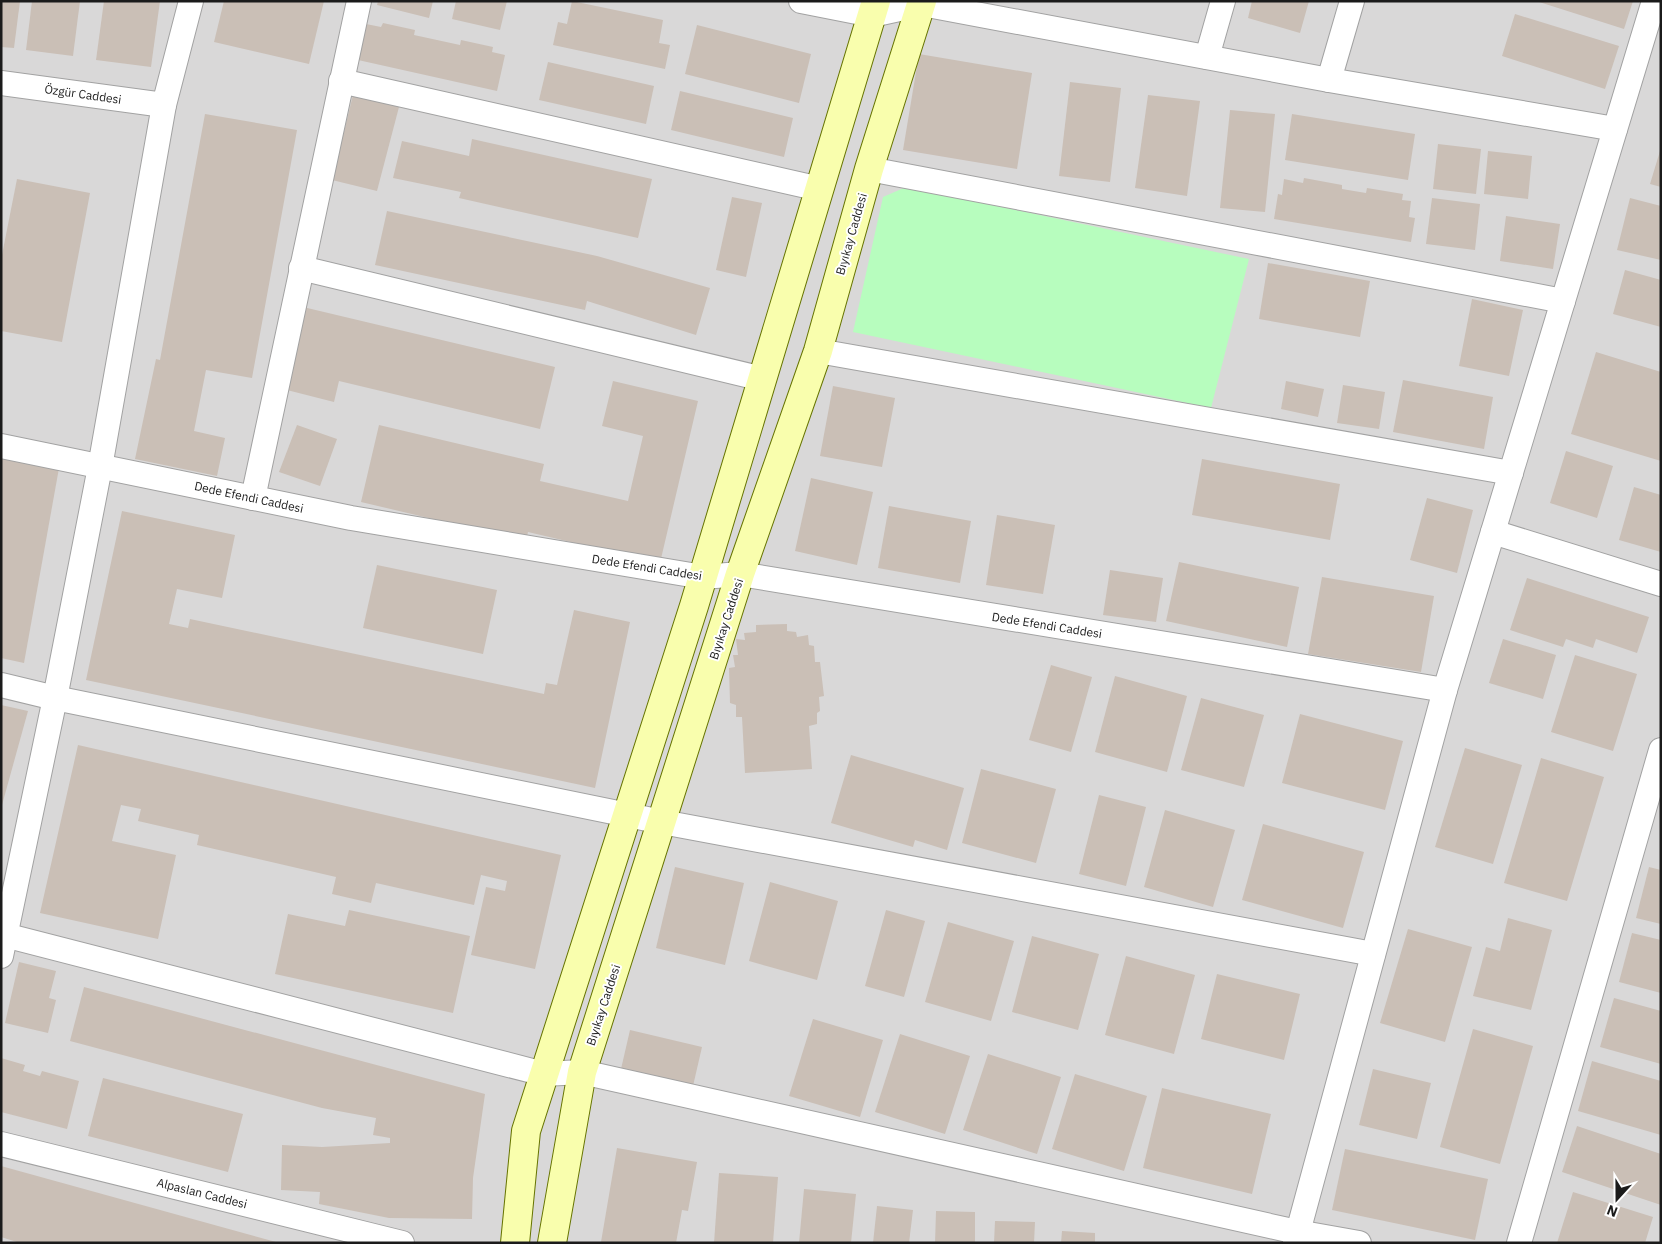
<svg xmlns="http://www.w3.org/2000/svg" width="1662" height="1244" viewBox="0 0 1662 1244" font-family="'IBM Plex Sans',sans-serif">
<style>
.residential{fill:#d9d8d8}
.park{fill:#b7fdbe}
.building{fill:#cabfb6}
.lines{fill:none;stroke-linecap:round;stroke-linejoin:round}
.street-casing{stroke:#a2a2a2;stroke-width:26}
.secondary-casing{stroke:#667400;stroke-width:30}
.street{stroke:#fff;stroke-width:24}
.secondary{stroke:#f9fead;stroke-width:28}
.labels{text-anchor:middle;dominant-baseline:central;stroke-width:4;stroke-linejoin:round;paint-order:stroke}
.street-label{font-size:12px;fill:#1b1b1b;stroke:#fff}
</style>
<rect width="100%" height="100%" fill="#eee9e0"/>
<rect class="residential" x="1" y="1" width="1660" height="1242"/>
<polygon class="park" points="906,187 1249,259 1211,408 853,332 883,197"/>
<g class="building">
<polygon points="1,1 20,1 14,48 1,47"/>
<polygon points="32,1 80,1 73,56 26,50"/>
<polygon points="104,1 160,1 151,67 96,60"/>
<polygon points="224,1 324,1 309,64 214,42"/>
<polygon points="378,1 433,1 429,18 377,5"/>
<polygon points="456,1 507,1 500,30 452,19"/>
<polygon points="572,1 663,20 659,43 670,45 665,69 553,45 558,22 567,24"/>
<polygon points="1252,1 1309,1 1300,33 1248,18"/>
<polygon points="1536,1 1633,1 1624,29"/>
<polygon points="1515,14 1619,46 1605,89 1502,56"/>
<polygon points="383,23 415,30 414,35 460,45 461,40 493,47 492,52 505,55 497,91 358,60 366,24 381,27"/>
<polygon points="697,25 811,54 799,103 685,74"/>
<polygon points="919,54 1032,73 1017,169 903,150"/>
<polygon points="548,62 654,86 646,124 539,100"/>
<polygon points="1070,82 1121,88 1110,182 1059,176"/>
<polygon points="680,91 793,118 784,157 671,130"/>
<polygon points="353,95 399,107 377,191 332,180"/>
<polygon points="1148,95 1200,101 1187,196 1135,188"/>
<polygon points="1230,110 1275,114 1265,212 1220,208"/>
<polygon points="205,114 297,130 252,378 206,370 194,431 225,438 217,476 135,459 156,359 160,360"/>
<polygon points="1292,114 1415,134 1408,180 1285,160"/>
<polygon points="472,139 652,179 638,238 459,198 461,192 393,178 402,141 469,156"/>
<polygon points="1438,144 1481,149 1476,194 1433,189"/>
<polygon points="1488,151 1532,156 1528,199 1484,194"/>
<polygon points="1660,151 1661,151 1661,187 1650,184"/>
<polygon points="1304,178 1342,185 1342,189 1366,193 1367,188 1403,194 1402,200 1411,201 1409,217 1415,218 1411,242 1274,219 1278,194 1282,195 1284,179 1303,183"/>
<polygon points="17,179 90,193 62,342 1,331 1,260"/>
<polygon points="732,197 762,203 746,277 716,270"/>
<polygon points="1432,198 1480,204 1475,250 1426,244"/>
<polygon points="1630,198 1661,206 1661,260 1617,250"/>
<polygon points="387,211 597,256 710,288 696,335 587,301 585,310 375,265"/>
<polygon points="1506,216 1560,224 1553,269 1500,261"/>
<polygon points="1268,263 1370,281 1360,337 1259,319"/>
<polygon points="1625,270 1661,280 1661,327 1613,314"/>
<polygon points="1472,299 1523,310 1509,376 1459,366"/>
<polygon points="303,307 555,367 540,429 339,381 334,402 283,389"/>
<polygon points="1596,352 1661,372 1661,461 1571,434"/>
<polygon points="1403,380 1493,397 1484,449 1393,432"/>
<polygon points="613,381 698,401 660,563 528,532 526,541 361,502 379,425 544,464 540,481 628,501 643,436 602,426"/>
<polygon points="1286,381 1324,389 1318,417 1281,409"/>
<polygon points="1343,385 1385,392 1379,429 1337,423"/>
<polygon points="833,386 895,398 882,467 820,456"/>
<polygon points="297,425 337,439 320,486 279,472"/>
<polygon points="1566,451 1613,466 1597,518 1550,503"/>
<polygon points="1,457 59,468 24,663 1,658"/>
<polygon points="1202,459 1340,484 1330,540 1192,515"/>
<polygon points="811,478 873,492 857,565 795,551"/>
<polygon points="1634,487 1661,495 1661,552 1619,540"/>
<polygon points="1427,498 1473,510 1457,573 1410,560"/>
<polygon points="889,506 971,521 960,583 878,568"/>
<polygon points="122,511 235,535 222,598 177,589 169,624 188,628 190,619 544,694 546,683 557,685 574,610 630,622 595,788 86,680"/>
<polygon points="997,515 1055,525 1043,594 986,585"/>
<polygon points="1179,562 1299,587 1287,647 1166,621"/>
<polygon points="377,565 497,590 483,654 363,628"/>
<polygon points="1110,570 1163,578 1156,622 1103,615"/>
<polygon points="1322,577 1434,596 1421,672 1308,654"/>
<polygon points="1527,578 1649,617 1637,653 1596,639 1593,648 1566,639 1563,647 1510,630"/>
<polygon points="787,624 787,631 796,632 797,637 808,635 809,645 814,646 815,662 820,662 824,696 819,697 820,711 817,713 817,724 809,726 812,769 745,773 742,717 736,717 736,705 730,703 729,668 735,667 733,655 738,655 736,639 745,640 744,633 756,632 756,625"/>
<polygon points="1503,639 1556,655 1543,699 1489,683"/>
<polygon points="1575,655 1637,674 1613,751 1551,732"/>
<polygon points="1051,665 1092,677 1071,752 1029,740"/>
<polygon points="1115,676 1187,696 1167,772 1095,752"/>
<polygon points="1201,698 1264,715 1244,787 1181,770"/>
<polygon points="1,705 28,711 2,805 1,805"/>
<polygon points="1300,714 1403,741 1385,810 1282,783"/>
<polygon points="78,745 561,855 535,969 471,955 486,887 505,891 507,881 481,875 474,905 376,883 371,903 332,894 336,877 197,845 199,835 138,821 141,809 121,805 112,841 176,855 158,939 40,913"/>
<polygon points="1465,748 1522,765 1493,864 1435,847"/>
<polygon points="851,755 964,788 947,850 915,840 913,847 831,823"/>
<polygon points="1541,758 1604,777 1567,901 1504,883"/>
<polygon points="981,769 1056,789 1036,863 962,843"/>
<polygon points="1099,795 1146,807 1126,886 1079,874"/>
<polygon points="1165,810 1235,830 1213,907 1144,887"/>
<polygon points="1263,824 1364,852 1343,928 1242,900"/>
<polygon points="675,867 744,883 725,965 656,948"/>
<polygon points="1649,867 1661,870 1661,924 1636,918"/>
<polygon points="770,882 838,901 817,980 749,961"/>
<polygon points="349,910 470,936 453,1013 275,974 288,914 345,926"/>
<polygon points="886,910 925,921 904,997 865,986"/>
<polygon points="1508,918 1552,930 1531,1010 1473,996 1486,947 1500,951"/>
<polygon points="948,922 1014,941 991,1021 925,1002"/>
<polygon points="1408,929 1472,947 1445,1042 1380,1023"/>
<polygon points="1632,933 1661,940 1661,993 1619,982"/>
<polygon points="1032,936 1099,954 1078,1030 1012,1012"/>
<polygon points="1126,956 1195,975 1174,1054 1105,1035"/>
<polygon points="19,962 56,971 49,998 56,1000 48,1033 5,1023"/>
<polygon points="1217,974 1300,994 1284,1060 1201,1039"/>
<polygon points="84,987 485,1094 473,1178 472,1219 389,1218 319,1204 320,1192 281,1190 282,1145 322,1147 390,1143 390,1138 373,1135 376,1118 322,1108 70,1041"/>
<polygon points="1614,998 1661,1011 1661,1064 1600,1047"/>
<polygon points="813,1019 883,1040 860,1117 789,1096"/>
<polygon points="1473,1029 1533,1046 1500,1164 1440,1147"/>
<polygon points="630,1030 702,1047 693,1086 621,1069"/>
<polygon points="900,1034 970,1056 945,1134 875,1112"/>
<polygon points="988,1054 1061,1077 1037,1154 963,1130"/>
<polygon points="1,1058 25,1065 23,1071 40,1076 42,1071 79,1081 67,1129 1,1112"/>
<polygon points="1592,1061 1661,1081 1661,1135 1578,1111"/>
<polygon points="1373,1069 1431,1083 1417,1139 1359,1125"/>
<polygon points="1075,1074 1147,1096 1124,1171 1052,1149"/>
<polygon points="103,1078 243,1114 228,1172 88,1136"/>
<polygon points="1162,1088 1271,1114 1252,1194 1143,1168"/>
<polygon points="1577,1126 1661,1154 1661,1205 1562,1172"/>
<polygon points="617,1148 697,1162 688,1211 682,1210 676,1243 601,1242"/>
<polygon points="1345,1149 1488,1179 1475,1240 1332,1210"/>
<polygon points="1,1166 276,1242 275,1243 20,1243 1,1237"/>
<polygon points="719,1173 778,1177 773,1243 714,1243"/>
<polygon points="804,1189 856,1194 851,1243 799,1243"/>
<polygon points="1573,1192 1653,1217 1645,1243 1557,1243"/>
<polygon points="877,1206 913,1210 909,1243 873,1243"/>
<polygon points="936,1211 975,1212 975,1243 935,1243"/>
<polygon points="995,1221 1035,1222 1034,1243 994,1243"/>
<polygon points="1062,1231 1095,1233 1095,1243 1061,1243"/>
</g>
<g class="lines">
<g class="street-casing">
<g id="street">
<polyline points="801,1 872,15 922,4 1329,80 1615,129"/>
<polyline points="1207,57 1223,1"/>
<polyline points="1329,80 1352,1"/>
<polyline points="341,81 820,189"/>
<polyline points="1,83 164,105"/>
<polyline points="869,169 1563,301"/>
<polyline points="301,268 763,379"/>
<polyline points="818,351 1511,473"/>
<polyline points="1,446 351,518 703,577 740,574 1445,690"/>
<polyline points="253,498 359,1"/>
<polyline points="1493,532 1661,584"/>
<polyline points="1,685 55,698 662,822 1373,954"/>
<polyline points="1,934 544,1074 582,1072 1297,1232 1359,1243"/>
<polyline points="1,956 55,698 100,467 164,105 191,1"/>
<polyline points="1,1144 402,1243"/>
<polyline points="1295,1243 1445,690 1654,1"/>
<polyline points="1519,1243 1661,750"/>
</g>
</g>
<g class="secondary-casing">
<g id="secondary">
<polyline points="515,1243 526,1131 694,606 876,1"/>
<polyline points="552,1243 582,1072 740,574 818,351 869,169 922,1"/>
</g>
</g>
<use href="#street" class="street"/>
<use href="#secondary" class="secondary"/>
</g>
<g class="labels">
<g class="street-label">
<text transform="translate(83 94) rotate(8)">Özgür Caddesi</text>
<text transform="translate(851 234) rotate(-74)">Bıyıkay Caddesi</text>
<text transform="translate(249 497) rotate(12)">Dede Efendi Caddesi</text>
<text transform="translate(647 567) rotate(9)">Dede Efendi Caddesi</text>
<text transform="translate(726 619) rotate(-72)">Bıyıkay Caddesi</text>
<text transform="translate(1047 625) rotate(9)">Dede Efendi Caddesi</text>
<text transform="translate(603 1005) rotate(-72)">Bıyıkay Caddesi</text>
<text transform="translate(202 1193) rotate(14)">Alpaslan Caddesi</text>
</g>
</g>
<rect width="1662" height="1244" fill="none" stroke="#1b1b1b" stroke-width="5"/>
<g transform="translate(1617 1199) rotate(201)" stroke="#ffffff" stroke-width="4" paint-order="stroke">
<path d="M0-4L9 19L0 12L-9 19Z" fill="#1b1b1b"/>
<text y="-8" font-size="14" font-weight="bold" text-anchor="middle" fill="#1b1b1b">N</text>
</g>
</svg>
